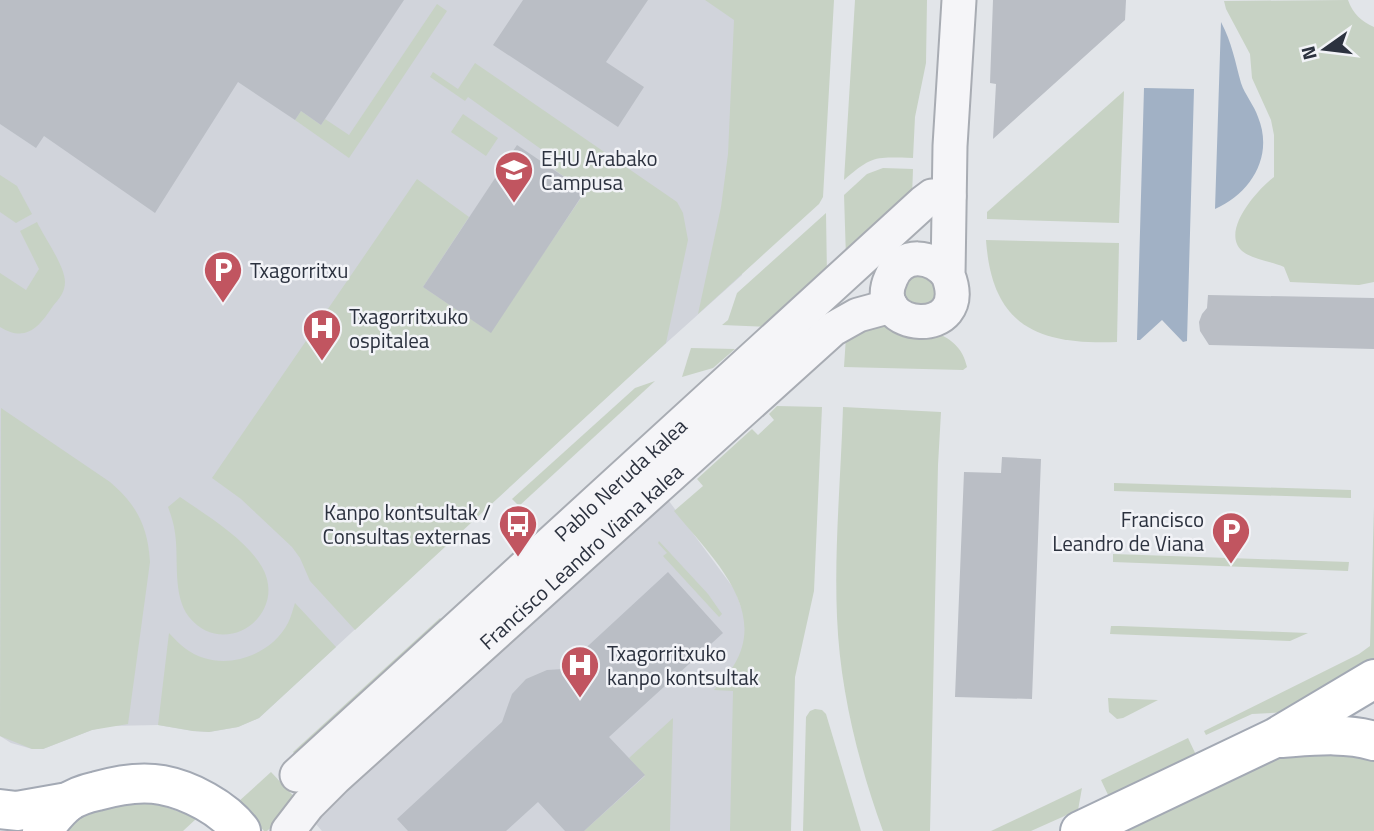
<svg xmlns="http://www.w3.org/2000/svg" width="1374" height="831" viewBox="0 0 1374 831" font-family="'Titillium Web',sans-serif">
<style>
.built{fill:#d1d4db}
.green{fill:#c7d2c4}
.water{fill:#a1b1c5}
.building{fill:#babec5}
.lines{fill:none;stroke-linecap:round;stroke-linejoin:round}
.minor-casing{stroke:#a8acb3;stroke-width:37}
.major-casing{stroke:#a3a9b4;stroke-width:42}
.minor{stroke:#f5f5f8;stroke-width:33}
.major{stroke:#fff;stroke-width:38}
.labels{text-anchor:middle;dominant-baseline:central;stroke-width:5;stroke-linejoin:round;paint-order:stroke}
.poi-label{font-size:21px;fill:#2c323f;stroke:#f2f3f7;text-anchor:start}
.street-label{font-size:21px;fill:#2c323f;stroke:#f2f3f7}
</style>
<rect width="100%" height="100%" fill="#e2e5e9"/>
<g class="built">
<polygon points="0,0 748,0 742,275 624,381 259,718 238,727 209,732 193,731 158,725 109,726 92,730 43,749 32,749 11,743 0,736"/>
<polygon points="663,493 735,590 753,641 741,831 322,831 309,816 352,775 366,774 473,677 474,665 497,645 508,645 538,618 539,606"/>
</g>
<g class="green">
<polygon points="705,0 834,0 823,197 819,204 698,314 721,207 728,154 734,20"/>
<path d="M855 0H927L926 63 915 117 913 158C875 157 873 155 844 180Z"/>
<path d="M1348 0C1353 14 1361 21 1374 27V282L1359 285 1290 282 1284 267C1271 261 1253 260 1242 251 1220 231 1258 189 1274 177V135L1271 120 1252 78 1250 54 1226 9 1224 1Z"/>
<polygon points="437,4 447,11 349,158 295,120 301,111 321,125 325,119 349,135"/>
<polygon points="475,63 677,202 683,213 688,240 666,343 355,630 310,581 300,558 292,547 241,499 212,478 417,179 469,217 423,287 490,332 585,192 555,170 559,162 468,97 465,101 430,77 433,72 458,89"/>
<polygon points="1124,91 1119,223 987,219 987,212"/>
<polygon points="463,114 498,138 486,156 451,132"/>
<polygon points="883,168 913,169 912,197 846,259 844,195 867,174"/>
<polygon points="0,175 17,186 32,214 16,223 0,212"/>
<polygon points="826,213 827,276 770,327 722,325 728,320 737,293"/>
<path d="M37 222C44 237 65 266 65 282 65 292 59 299 53 306 39 327 26 343 0 327V273L26 290 39 269 20 231Z"/>
<path d="M986 240 1119 243 1117 342C1037 345 992 326 986 240Z"/>
<polygon points="928,272 940,294 928,308 904,303 904,278"/>
<path d="M880 322C913 328 959 327 967 367L963 370 844 367 846 337Z"/>
<polygon points="691,348 735,349 713,368 682,377"/>
<polygon points="655,381 519,506 512,499 635,388"/>
<path d="M777 406 822 407 814 591 795 677 791 831H730L733 691 714 690C720 682 729 674 734 665 769 608 708 553 674 511L703 486 697 479 752 429 758 435 774 420 769 414Z"/>
<path d="M843 407 941 412 938 465 930 831H883C858 762 840 690 837 617 834 547 841 477 843 407Z"/>
<path d="M1 408 110 482C137 505 148 527 150 562L128 724 92 730 43 749H32L0 736Z"/>
<polygon points="1114,483 1351,490 1351,498 1114,491"/>
<path d="M180 497C206 515 246 539 262 567 289 614 225 661 189 617 172 595 179 559 175 533 174 524 171 515 168 507Z"/>
<polygon points="1374,507 1374,662 1288,712 1252,714 1206,735 1204,731 1359,654 1370,646"/>
<polygon points="659,541 708,594 722,614 719,617 663,556 667,553 658,543"/>
<polygon points="1113,554 1349,562 1348,571 1113,562"/>
<path d="M295 603 336 647 259 718 238 727 209 732 193 731 158 725 169 633C179 644 190 654 204 658 235 668 273 652 288 623 291 617 293 609 295 603Z"/>
<polygon points="440,618 446,625 299,759 293,752"/>
<polygon points="1111,626 1120,626 1308,633 1290,641 1110,634"/>
<polygon points="1108,698 1158,700 1123,718 1117,719 1109,712"/>
<polygon points="815,709 822,710 826,714 861,831 803,831 806,717 810,711"/>
<polygon points="673,718 670,831 584,831 645,776 629,758"/>
<polygon points="1188,738 1197,757 1110,799 1101,780"/>
<polygon points="1311,749 1374,758 1374,831 1120,831 1273,760"/>
<polygon points="271,772 299,802 267,831 264,831 238,802"/>
<polygon points="1082,788 1078,810 1031,831 991,831"/>
<path d="M138 803 157 804 197 818 183 831H60C84 813 108 805 138 803Z"/>
</g>
<g class="water">
<path d="M1221 22C1232 43 1235 61 1241 83 1245 95 1254 105 1258 117 1274 156 1251 193 1215 209Z"/>
<polygon points="1144,88 1194,89 1187,341 1183,342 1162,320 1140,340 1137,340"/>
</g>
<g class="building">
<polygon points="0,0 404,0 321,125 301,111 295,120 238,82 155,213 44,136 36,148 0,124"/>
<polygon points="523,0 648,0 606,62 644,87 618,127 493,45"/>
<polygon points="993,0 1126,0 1125,20 993,139 996,84 990,83"/>
<polygon points="517,145 585,191 491,333 423,287"/>
<polygon points="1208,295 1374,298 1374,349 1209,345 1200,331 1199,322 1202,314 1207,308"/>
<polygon points="1002,457 1041,459 1032,699 955,697 964,472 1001,473"/>
<polygon points="668,572 723,633 609,737 645,775 584,831 565,831 538,802 506,831 408,831 397,819 502,722 512,694 526,679 547,670 563,669"/>
</g>
<g class="lines">
<g class="minor-casing">
<g id="minor">
<path d="M948 275C933 255 902 251 891 278 866 332 974 341 948 275L950 146 959 0"/>
<path id="s1" d="M297 775 924 202 932 196H949"/>
<path id="s2" d="M288 831 308 805 335 778 833 329 858 315 891 306"/>
</g>
</g>
<g class="major-casing">
<g id="major">
<path d="M1280 738C1311 736 1345 732 1374 741"/>
<polyline points="0,809 17,811 68,802"/>
<path d="M42 831C49 822 58 810 67 803 75 797 88 793 97 791 118 785 141 781 162 785 189 790 224 808 241 831"/>
<polyline points="1080,831 1275,738 1374,679"/>
</g>
</g>
<use href="#minor" class="minor"/>
<use href="#major" class="major"/>
</g>
<defs>
<g id="university-pin" transform="scale(2.0125)"><path d="M0 17L-7.5 6A9.5 9.5 0 1 1 7.5 6Z" fill="#c15560" stroke="#f2f3f7"/><path d="M0-5L7-2L0 1L-7-2ZM-4 1L0 2.5L4 1V4Q0 6-4 4Z" fill="#fff"/></g>
<g id="parking-pin" transform="scale(2.0125)"><path d="M0 17L-7.5 6A9.5 9.5 0 1 1 7.5 6Z" fill="#c15560" stroke="#f2f3f7"/><path d="M-3.5-5.5H1a3.5 3.5 0 0 1 0 7H-1V5.5H-3.5ZM-1-3.4V-.6H.8a1.4 1.4 0 0 0 0-2.8Z" fill="#fff"/></g>
<g id="hospital-pin" transform="scale(2.0125)"><path d="M0 17L-7.5 6A9.5 9.5 0 1 1 7.5 6Z" fill="#c15560" stroke="#f2f3f7"/><path d="M-5-5h3v3.5h4V-5h3V5h-3V1.5h-4V5h-3Z" fill="#fff"/></g>
<g id="bus-pin" transform="scale(2.0125)"><path d="M0 17L-7.5 6A9.5 9.5 0 1 1 7.5 6Z" fill="#c15560" stroke="#f2f3f7"/><path d="M-5-6H5V4H4V6H2V4H-2V6H-4V4H-5ZM-3.5-4V0h7V-4ZM-3.5 1.2v1.5H-2V1.2ZM2 1.2v1.5H3.5V1.2Z" fill="#fff"/></g>
</defs>
<g fill-rule="evenodd">
<use href="#university-pin" x="514" y="170"/>
<use href="#parking-pin" x="223" y="270"/>
<use href="#hospital-pin" x="322" y="328"/>
<use href="#bus-pin" x="518" y="524"/>
<use href="#parking-pin" x="1231" y="531"/>
<use href="#hospital-pin" x="580" y="665"/>
</g>
<g class="labels">
<g class="poi-label">
<text x="541" y="158">EHU Arabako<tspan x="541" dy="24">Campusa</tspan></text>
<text x="250" y="270">Txagorritxu</text>
<text x="349" y="316">Txagorritxuko<tspan x="349" dy="24">ospitalea</tspan></text>
<text x="491" y="512" text-anchor="end">Kanpo kontsultak /<tspan x="491" dy="24">Consultas externas</tspan></text>
<text x="1204" y="519" text-anchor="end">Francisco<tspan x="1204" dy="24">Leandro de Viana</tspan></text>
<text x="607" y="653">Txagorritxuko<tspan x="607" dy="24">kanpo kontsultak</tspan></text>
</g>
<g class="street-label">
<text stroke="none"><textPath href="#s1" startOffset="438">Pablo Neruda kalea</textPath></text>
<text stroke="none"><textPath href="#s2" startOffset="402">Francisco Leandro Viana kalea</textPath></text>
</g>
</g>
<g transform="translate(1325 49) rotate(256)" stroke="#f2f3f7" stroke-width="5" paint-order="stroke">
<path d="M0-5L12 26L0 18L-12 26Z" fill="#2c323f"/>
<text y="-10" font-size="19" font-weight="bold" text-anchor="middle" fill="#2c323f">N</text>
</g>
</svg>
